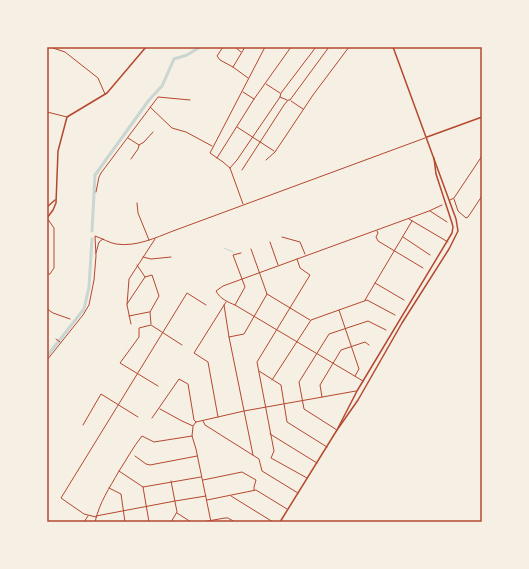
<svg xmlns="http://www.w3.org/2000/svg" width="529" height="569" viewBox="0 0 529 569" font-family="'IBM Plex Sans',sans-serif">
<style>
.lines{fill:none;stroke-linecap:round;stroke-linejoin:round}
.stream{stroke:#c9d6d2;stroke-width:1}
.river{stroke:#c9d6d2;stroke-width:3}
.minor{stroke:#b5482f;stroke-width:1}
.tertiary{stroke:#b5482f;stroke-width:1.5}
.secondary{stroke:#b5482f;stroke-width:1.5}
.primary{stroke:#b5482f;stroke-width:2}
.neatline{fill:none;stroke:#b5482f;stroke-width:1.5}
</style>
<rect width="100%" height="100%" fill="#f6efe4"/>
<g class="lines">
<polyline class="stream" points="224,248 233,252"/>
<g class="river">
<polyline points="92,231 95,175 149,100 162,86 174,59 187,55 200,47"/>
<polyline points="47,356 84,309 89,287 92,239"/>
</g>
<g class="minor">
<polyline points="50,47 65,52 98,78 105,94"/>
<polyline points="223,47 217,56 220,60 233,67 248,78"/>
<polyline points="235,47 241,52"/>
<polyline points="233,67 245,47"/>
<polyline points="266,84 280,93"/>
<polyline points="243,92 254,99"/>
<polyline points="280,97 287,100"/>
<polyline points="291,101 303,109"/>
<polyline points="150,107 172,128 186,132 212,146"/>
<polyline points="47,112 67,117"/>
<polyline points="237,127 274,151"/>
<polyline points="128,138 139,145"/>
<polyline points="217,158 254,99 291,47"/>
<polyline points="131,159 138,149 139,145 144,142 153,132"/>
<polyline points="266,160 275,152 313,95 349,47"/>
<polyline points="230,168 237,160 280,97 281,93 316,47"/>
<polyline points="242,170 284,105 288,100 290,100 329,47"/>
<polyline points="96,192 99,177 101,173 158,97 190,100"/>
<polyline points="454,199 458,211 466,218 468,217 482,196"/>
<polyline points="450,200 454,198 482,156"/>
<polyline points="137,203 138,213 149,240"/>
<polyline points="243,204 230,168 223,162 210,153 265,47"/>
<polyline points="430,211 447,222"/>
<polyline points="409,219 448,242"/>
<polyline points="377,231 378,233 376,237 378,241 423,268"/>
<polyline points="282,237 300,242 305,254"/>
<polyline points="403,237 430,255"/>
<polyline points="270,242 278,265"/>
<polyline points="96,253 99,242 103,239"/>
<polyline points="143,257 151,259 171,257"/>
<polyline points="297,259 300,268 310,275 257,362 274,451 271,458 307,478"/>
<polyline points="137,265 145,277"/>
<polyline points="47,274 50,274 54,268 54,228 47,218"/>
<polyline points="375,283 404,300"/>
<polyline points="267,294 310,320"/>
<polyline points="365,300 412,221"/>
<polyline points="127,304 145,277 152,275 159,296 150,312"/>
<polyline points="224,305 229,337 253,455"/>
<polyline points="235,305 245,287 233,255 241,253"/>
<polyline points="47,309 53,313 70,319"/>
<polyline points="339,310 359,369 355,376"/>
<polyline points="150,312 151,324"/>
<polyline points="129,316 149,312"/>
<polyline points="131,324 127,305 129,279 155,239"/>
<polyline points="229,337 244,334 267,294 251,249"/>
<polyline points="56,339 60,342"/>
<path d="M47 360 83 315 89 305 94 280 96 256 95 236C101 238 110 243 116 244 136 247 155 238 173 231L425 138"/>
<polyline points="259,371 281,385 287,422 327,447"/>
<polyline points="272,380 311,320 367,300 395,315"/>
<path d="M363 381 235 305C228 302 220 299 216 291L223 286 429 211 442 205"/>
<polyline points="158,386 120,363 139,337 139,328 151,325 182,345"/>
<polyline points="322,397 320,385 341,350 365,342 369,345"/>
<polyline points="160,409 182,421 193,426"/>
<polyline points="218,417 208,362 194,353 226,302"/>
<polyline points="152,418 179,379 188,384 194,420 196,422"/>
<polyline points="203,421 205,425 259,459 262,471 298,493"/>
<polyline points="83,425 101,394 138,417"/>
<polyline points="193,426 196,422 244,411 356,391"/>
<polyline points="193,427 192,436 196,449 211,522"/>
<polyline points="337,430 304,409 299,382 329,334 368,321 386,330"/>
<polyline points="270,434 317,463"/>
<polyline points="135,456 146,464 150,465 197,456"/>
<polyline points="119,471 143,487 201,477"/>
<polyline points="203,480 242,472 256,480 254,487 254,490"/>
<polyline points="171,481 177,512 171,522"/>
<polyline points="143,487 149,522"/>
<polyline points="109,488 121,494 125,522"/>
<polyline points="231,496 273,522"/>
<polyline points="207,500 256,490 287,509"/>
<polyline points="177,513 191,522"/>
<polyline points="96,516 175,501 206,496"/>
<polyline points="96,517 84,514 61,498 187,293 206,305"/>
<polyline points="84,522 88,516"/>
<path d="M95 522C100 501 109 489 119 471 127 459 133 447 142 436L154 442 192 436"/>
<polyline points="202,522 225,518 228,518 235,522"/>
</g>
<g class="tertiary">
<polyline points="47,207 55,200"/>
<polyline points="47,218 53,210 56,203 58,151 67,117 107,93 146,47"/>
</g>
<g class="secondary">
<polyline points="427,137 482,117"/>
<polyline points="338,428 357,391 452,233 453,227 452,223 436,174 434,158"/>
<polyline points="280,522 337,430 358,400 402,323 449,249 458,231 456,219 393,47"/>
</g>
<polyline class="primary" points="375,47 382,47"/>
</g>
<rect width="529" height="569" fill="none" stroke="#f6efe4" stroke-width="96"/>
<rect x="48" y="48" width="433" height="473" class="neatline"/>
</svg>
